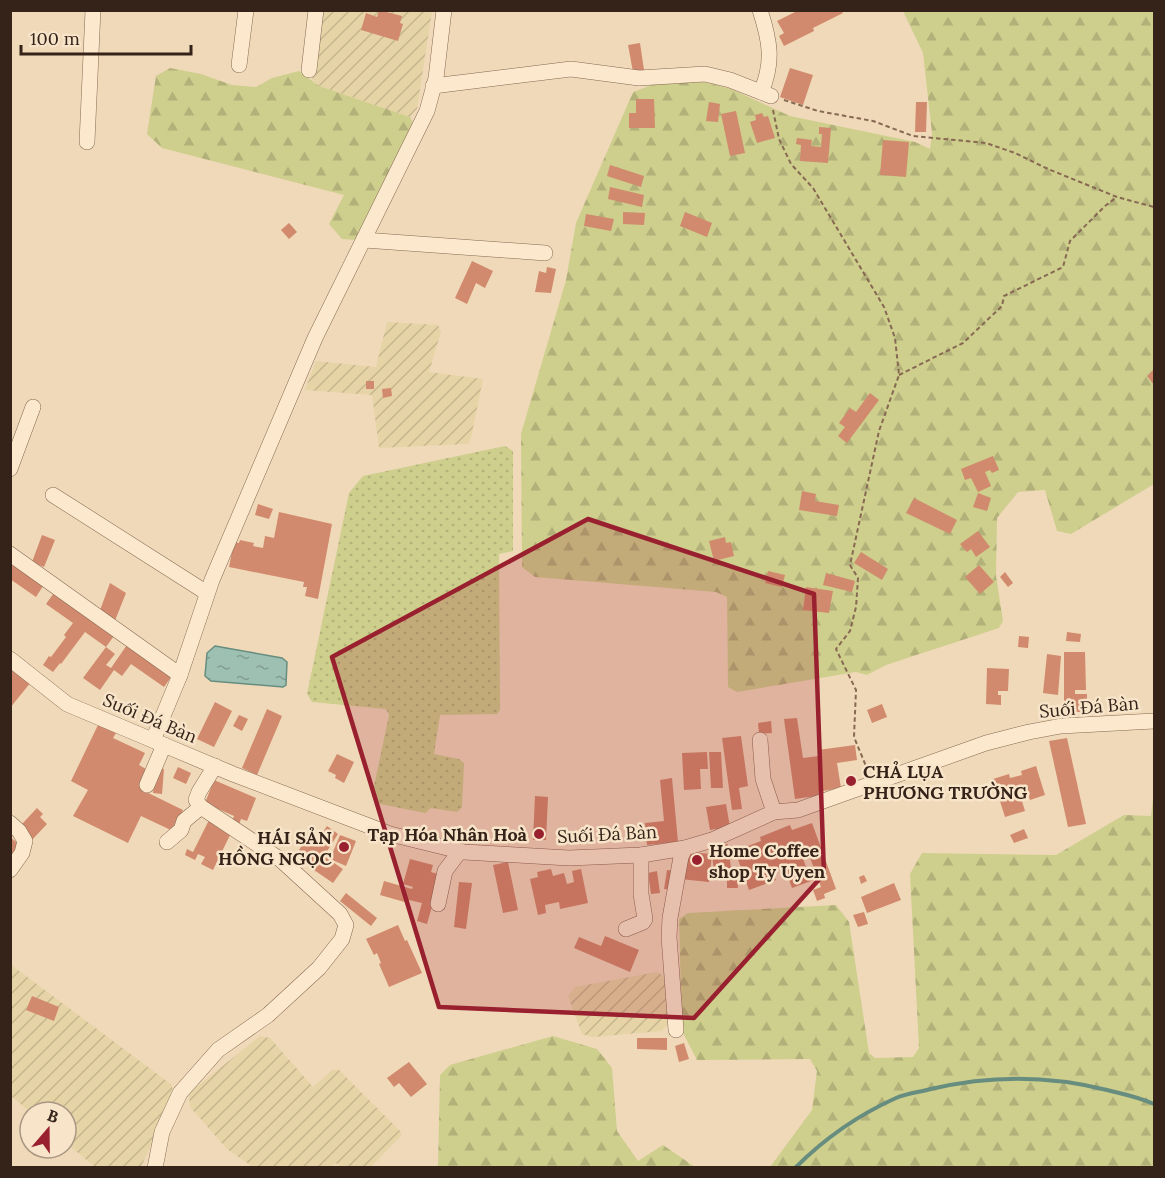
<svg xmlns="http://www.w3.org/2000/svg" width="1165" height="1178" viewBox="0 0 1165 1178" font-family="Lora,serif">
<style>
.farmland{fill:url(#farmland-furrows)}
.green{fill:url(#green-dots)}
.forest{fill:url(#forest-firs)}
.water{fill:url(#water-ripples);stroke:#668d7f;stroke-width:1.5}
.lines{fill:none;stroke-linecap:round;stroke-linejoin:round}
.stream{stroke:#668d7f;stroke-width:4}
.building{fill:#d18a6d}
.minor-casing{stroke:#876953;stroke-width:16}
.path{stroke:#876953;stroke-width:2;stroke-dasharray:4.5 3;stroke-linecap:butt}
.minor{stroke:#fbe8cd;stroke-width:15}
.marked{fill:#99202f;fill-opacity:0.2;stroke:#99202f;stroke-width:4.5;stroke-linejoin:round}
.poi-dot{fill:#99202f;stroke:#f7e4c9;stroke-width:2}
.labels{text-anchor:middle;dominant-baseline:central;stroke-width:5;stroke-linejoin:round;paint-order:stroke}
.street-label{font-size:18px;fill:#352319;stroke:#f7e4c9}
.poi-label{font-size:18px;font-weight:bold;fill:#352319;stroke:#f7e4c9;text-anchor:start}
</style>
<defs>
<pattern id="farmland-furrows" width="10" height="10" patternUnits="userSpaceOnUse" patternTransform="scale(1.5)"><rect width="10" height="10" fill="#e6d4a6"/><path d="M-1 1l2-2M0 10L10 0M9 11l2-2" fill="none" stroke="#c6b68e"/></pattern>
<pattern id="green-dots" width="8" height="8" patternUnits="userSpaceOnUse" patternTransform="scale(1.5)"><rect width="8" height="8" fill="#cece8d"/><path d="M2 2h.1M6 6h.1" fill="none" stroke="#b2b179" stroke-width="1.8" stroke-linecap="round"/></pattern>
<pattern id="forest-firs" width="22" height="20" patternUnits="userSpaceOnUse" patternTransform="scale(1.5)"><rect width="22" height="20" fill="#cece8d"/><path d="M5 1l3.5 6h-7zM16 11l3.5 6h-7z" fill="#b2b179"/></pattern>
<pattern id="water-ripples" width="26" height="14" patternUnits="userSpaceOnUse" patternTransform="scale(1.5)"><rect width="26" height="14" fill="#9ec0b2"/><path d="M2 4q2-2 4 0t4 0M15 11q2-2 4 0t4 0" fill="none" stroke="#829c90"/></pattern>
</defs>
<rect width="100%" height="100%" fill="#f0d9b9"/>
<g class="farmland">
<polygon points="321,11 432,11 417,109 410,117 319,86 312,79"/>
<polygon points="387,322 438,325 441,332 429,372 483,379 471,438 468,444 379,448 372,395 305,390 316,361 376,367"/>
<polygon points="10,964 172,1085 173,1098 141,1167 95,1167 66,1143 66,1112 30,1112 11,1096"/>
<polygon points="657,972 665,977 669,1023 662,1031 593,1037 582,1034 568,996 575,987"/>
<polygon points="260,1036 270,1038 313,1087 332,1070 339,1070 401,1132 401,1136 371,1167 341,1167 336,1163 331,1167 253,1167 227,1149 190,1107 189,1093"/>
</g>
<polygon class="green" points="505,446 513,451 513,551 499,554 500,710 497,714 440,715 434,754 459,759 464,763 462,807 457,812 431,808 425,813 376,803 372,796 389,715 386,709 312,702 307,694 349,493 363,476"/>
<g class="forest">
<polygon points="903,11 1154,11 1154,484 1071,534 1057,531 1045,490 1018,492 997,518 996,576 1003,621 999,628 886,665 867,675 856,672 737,692 728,687 727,597 716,592 535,577 522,567 521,434 566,280 576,223 633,92 657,83 704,82 731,89 790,116 915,142 930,149 932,133 923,53"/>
<polygon points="170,68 201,74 232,85 256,87 272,78 299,71 319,86 410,117 415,127 357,240 342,239 329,224 344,195 162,148 147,134 156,76"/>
<polygon points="1154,789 1154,1167 770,1167 812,1110 817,1071 810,1059 697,1060 682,1031 679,919 688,913 836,905 849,922 869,1053 875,1058 913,1057 919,1048 910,874 922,853 1056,855 1124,815 1151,816"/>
<polygon points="553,1036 597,1049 612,1068 617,1131 638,1161 663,1145 695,1167 438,1167 440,1075 450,1065"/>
</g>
<polygon class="water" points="215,646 282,658 287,662 286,685 283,687 211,681 205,676 207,653"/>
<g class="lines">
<path class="stream" d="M795 1168C824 1139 858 1115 896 1098 907 1093 920 1092 931 1089 990 1075 1048 1075 1107 1090 1123 1094 1139 1097 1154 1104"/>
</g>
<g class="building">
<polygon points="379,10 402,16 400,23 403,24 398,41 361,30 366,13 377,17"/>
<polygon points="799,10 841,10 843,13 813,28 814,31 784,46 779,36 784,33 777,21"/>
<polygon points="640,43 644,70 633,72 628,45"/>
<polygon points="790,68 813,75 803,105 780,97"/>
<polygon points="636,99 654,99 655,128 629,128 629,113 636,113"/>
<polygon points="709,102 720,104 718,122 706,121"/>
<polygon points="916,102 927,102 926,132 915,132"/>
<polygon points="736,111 745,153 730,156 721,114"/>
<polygon points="762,113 764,117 768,116 775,138 757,143 750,122 756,120 755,115"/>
<polygon points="819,127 831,128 828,163 800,161 801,145 796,144 797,138 812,140 811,146 821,147 822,134 819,134"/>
<polygon points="883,140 909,142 906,177 880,175"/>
<polygon points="610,165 644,176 641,187 607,176"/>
<polygon points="610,187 644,195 642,207 608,199"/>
<polygon points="623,212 645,213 644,225 623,224"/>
<polygon points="685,212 712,223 707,237 680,226"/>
<polygon points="586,214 614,219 611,231 584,226"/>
<polygon points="289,223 297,232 289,239 281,230"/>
<polygon points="472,261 493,271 485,288 476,283 467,304 455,298"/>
<polygon points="547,267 556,269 551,293 535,292 539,271 546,273"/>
<polygon points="1154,369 1154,385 1147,376"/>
<rect x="366" y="381" width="8" height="8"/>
<polygon points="391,388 392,396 383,398 382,389"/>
<polygon points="870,393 879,400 847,443 838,436 845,427 839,423 850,408 856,412"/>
<polygon points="993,456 999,470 992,473 990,470 985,472 991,486 978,492 971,478 965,480 961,469"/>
<polygon points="802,491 816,494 815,501 839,505 837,516 799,510"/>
<polygon points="978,493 991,498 987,511 973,507"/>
<polygon points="914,498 957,520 950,534 906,513"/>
<polygon points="258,504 273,509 269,519 255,515"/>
<polygon points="279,512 332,524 318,599 305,596 307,587 303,587 304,582 229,567 234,542 239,543 240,540 254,543 253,546 263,548 265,536 274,538"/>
<polygon points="978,531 990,547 976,557 971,549 967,552 960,544"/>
<polygon points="42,535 55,540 44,567 32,562"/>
<polygon points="725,537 726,543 731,542 734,556 714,561 709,541"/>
<polygon points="861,552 888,569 882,580 854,563"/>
<polygon points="10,564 45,583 36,597 10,579"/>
<polygon points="979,565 994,582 980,594 965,577"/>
<polygon points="768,571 785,575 782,587 765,583"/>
<polygon points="1005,572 1013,583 1008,587 1000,577"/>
<polygon points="826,573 855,581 852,592 823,585"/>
<polygon points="110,583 126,593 114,623 99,613"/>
<polygon points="806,587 833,591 829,613 803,610"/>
<polygon points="56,590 116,633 106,647 85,632 61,664 60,663 53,672 43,665 49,656 51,657 66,637 64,635 73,623 46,604"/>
<polygon points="1067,632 1081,634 1080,642 1066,641"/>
<polygon points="1019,636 1029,637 1028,648 1018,647"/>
<polygon points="129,642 174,673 164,687 131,664 122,676 114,670 100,690 83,678 106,647 115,654 106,665 111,668"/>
<polygon points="1064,652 1085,652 1086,690 1075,690 1075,694 1087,694 1087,712 1075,712 1075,709 1064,709"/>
<polygon points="1047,654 1061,656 1058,695 1043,693"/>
<polygon points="10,663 31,682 10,708"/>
<polygon points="987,668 1009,669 1008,691 998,691 998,695 1001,695 1001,705 986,704"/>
<polygon points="215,702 232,711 214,747 197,739"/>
<polygon points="882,704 887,717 872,723 867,710"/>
<polygon points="267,709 282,716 257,775 242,768"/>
<polygon points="239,715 248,719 242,731 233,726"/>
<polygon points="797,718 803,758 819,756 818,750 855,745 857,760 837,763 841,788 823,791 824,795 795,799 784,719"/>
<polygon points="771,721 772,733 759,734 758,723"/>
<polygon points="98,725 116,733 113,738 145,753 139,765 151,772 142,790 183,810 173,831 141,816 128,843 73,816 88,790 71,781"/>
<polygon points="741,736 748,786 739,788 742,809 732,810 722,738"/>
<polygon points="1067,738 1086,824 1068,827 1049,741"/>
<polygon points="707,752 708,769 700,769 701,789 684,790 682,753"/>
<polygon points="709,752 721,752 723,788 711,788"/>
<polygon points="337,754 354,762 344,783 335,778 336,775 328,771"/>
<polygon points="1036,766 1045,795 1030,800 1026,788 1014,792 1016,796 1020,795 1025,811 1005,817 993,779 1009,774 1010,778 1022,775 1021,771"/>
<polygon points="178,767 191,773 186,784 173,778"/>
<polygon points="156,768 164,769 162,794 153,793"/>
<polygon points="672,778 678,842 647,845 645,823 664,821 660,780"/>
<polygon points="214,780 256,798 247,821 241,819 239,825 232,822 234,816 205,803"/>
<polygon points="535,796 548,797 546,840 533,840"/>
<polygon points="726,804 730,827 710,830 706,807"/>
<polygon points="37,808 43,814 40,817 47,824 31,841 23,834 27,830 22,824"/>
<polygon points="209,820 232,831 213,870 201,864 205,857 198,854 195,860 185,855 187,849 193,852"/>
<polygon points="812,823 836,889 824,894 825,898 817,901 813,890 821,887 806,847 800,850 811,881 792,888 784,866 772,871 776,880 749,890 735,851 761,841 760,837 790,825 792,830"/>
<polygon points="327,826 338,834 324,856 343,869 333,883 314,870 315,868 304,860 307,856 299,850 306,839 315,844"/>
<polygon points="1024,829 1028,838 1014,843 1010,835"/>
<polygon points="340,835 356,841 346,866 330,859"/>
<polygon points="10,837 21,846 10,859"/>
<polygon points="728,844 731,868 714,871 711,847"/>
<polygon points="686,852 712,854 709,882 680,879"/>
<polygon points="410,859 433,865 431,872 441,875 427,924 417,921 422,903 409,900 408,903 380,895 384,881 412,889 413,887 403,884"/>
<polygon points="508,862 518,910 503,913 493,865"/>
<polygon points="551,869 553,876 564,873 567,884 574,882 572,871 581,869 588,903 560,909 559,902 545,905 546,913 538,915 530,879 538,877 537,872"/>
<polygon points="667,870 675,871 672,890 664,889"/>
<polygon points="657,871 660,893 651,894 648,873"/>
<polygon points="727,875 737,875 738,888 727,888"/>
<polygon points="864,875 867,881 861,884 859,877"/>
<polygon points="459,882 472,883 466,929 454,927"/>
<polygon points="894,883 901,900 867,913 861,897"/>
<polygon points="346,893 377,918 371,926 340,901"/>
<polygon points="864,912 868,924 858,927 853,915"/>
<polygon points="398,925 405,941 407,940 422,973 389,987 379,964 381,963 377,953 374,955 366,939"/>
<polygon points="605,936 639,950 630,972 574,948 579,937 601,946"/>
<polygon points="32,996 59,1007 54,1021 26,1010"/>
<polygon points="637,1038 667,1038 667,1050 637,1049"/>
<polygon points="684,1043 689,1059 679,1062 675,1046"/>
<polygon points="409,1062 427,1084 411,1097 399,1083 394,1087 387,1078"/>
</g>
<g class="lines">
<g class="minor-casing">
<g id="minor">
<path d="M760 10C770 41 774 62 761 92"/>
<polyline points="239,65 246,10"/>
<polyline points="309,70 316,10"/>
<polyline points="433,86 571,69 639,78 705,74 730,80 771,96"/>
<polyline points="87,142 93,10"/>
<polyline points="364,240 545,253"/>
<polyline points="10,469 33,407"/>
<polyline points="53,495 207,593"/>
<polyline points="10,554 180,675"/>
<polyline points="10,659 67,704 164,745 233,774 390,834 464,852 569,858 641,855 685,848 712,840 774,812 798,810 986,743 1029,732 1061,726 1154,721"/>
<polyline points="153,740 180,675 212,580 315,338 427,111 436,78 444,10"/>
<polyline points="760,740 763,779 774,812"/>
<polyline points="147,785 164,745"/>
<polyline points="10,823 19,831 25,841 22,853 10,870"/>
<polyline points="167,842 181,830 184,821 201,807"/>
<polyline points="438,904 445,871 460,851"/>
<polyline points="626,929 643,922 645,919 641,894 641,855"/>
<polyline points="676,1030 669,937 670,918 681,857 685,848"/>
<polyline points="155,1168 162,1132 180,1093 218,1050 268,1015 319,968 342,939 346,925 340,914 281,860 201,807 196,800 199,792 215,766"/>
</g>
</g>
<g class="path">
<polyline points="784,100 818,111 873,121 913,136 986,143 1015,153 1048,169 1117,197 1154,207"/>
<polyline points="773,110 779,139 791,164 813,188 884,307 895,338 899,375 879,431 850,565 858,578 856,607 850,631 836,649 856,690 854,737 868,771"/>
<polyline points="899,375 963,343 1002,306 1004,296 1063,267 1070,241 1105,206 1117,197"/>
</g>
<use href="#minor" class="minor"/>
</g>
<path class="marked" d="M588 519 814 594 824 874 694 1018 439 1007 332 657Z"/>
<g class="poi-dot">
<circle cx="851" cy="781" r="6"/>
<circle cx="539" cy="834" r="6"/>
<circle cx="344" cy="847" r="6"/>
<circle cx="697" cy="860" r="6"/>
</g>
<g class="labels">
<g class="street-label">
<text transform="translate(1089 707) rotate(-5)">Suối Đá Bàn</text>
<text transform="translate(150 718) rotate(23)">Suối Đá Bàn</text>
<text transform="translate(607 834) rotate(-3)">Suối Đá Bàn</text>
</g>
<g class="poi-label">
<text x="863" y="771">CHẢ LỤA<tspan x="863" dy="21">PHƯƠNG TRƯỜNG</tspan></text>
<text x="527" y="834" text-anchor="end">Tạp Hóa Nhân Hoà</text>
<text x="332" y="837" text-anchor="end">HÁI SẢN<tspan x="332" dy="21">HỒNG NGỌC</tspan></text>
<text x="709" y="850">Home Coffee<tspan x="709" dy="21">shop Ty Uyen</tspan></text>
</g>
</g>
<rect width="1165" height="1178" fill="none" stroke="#352319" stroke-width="24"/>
<g transform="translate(48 1130) rotate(20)"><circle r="28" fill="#f7e4c9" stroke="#a99783" stroke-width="1.5"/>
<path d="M0-4.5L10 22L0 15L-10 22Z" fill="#99202f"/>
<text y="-9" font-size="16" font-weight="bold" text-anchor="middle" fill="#352319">B</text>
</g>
<path d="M21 45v9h170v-9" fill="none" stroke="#352319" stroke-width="3"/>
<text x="30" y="45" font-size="18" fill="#352319" stroke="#f7e4c9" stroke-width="4.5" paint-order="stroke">100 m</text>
</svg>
